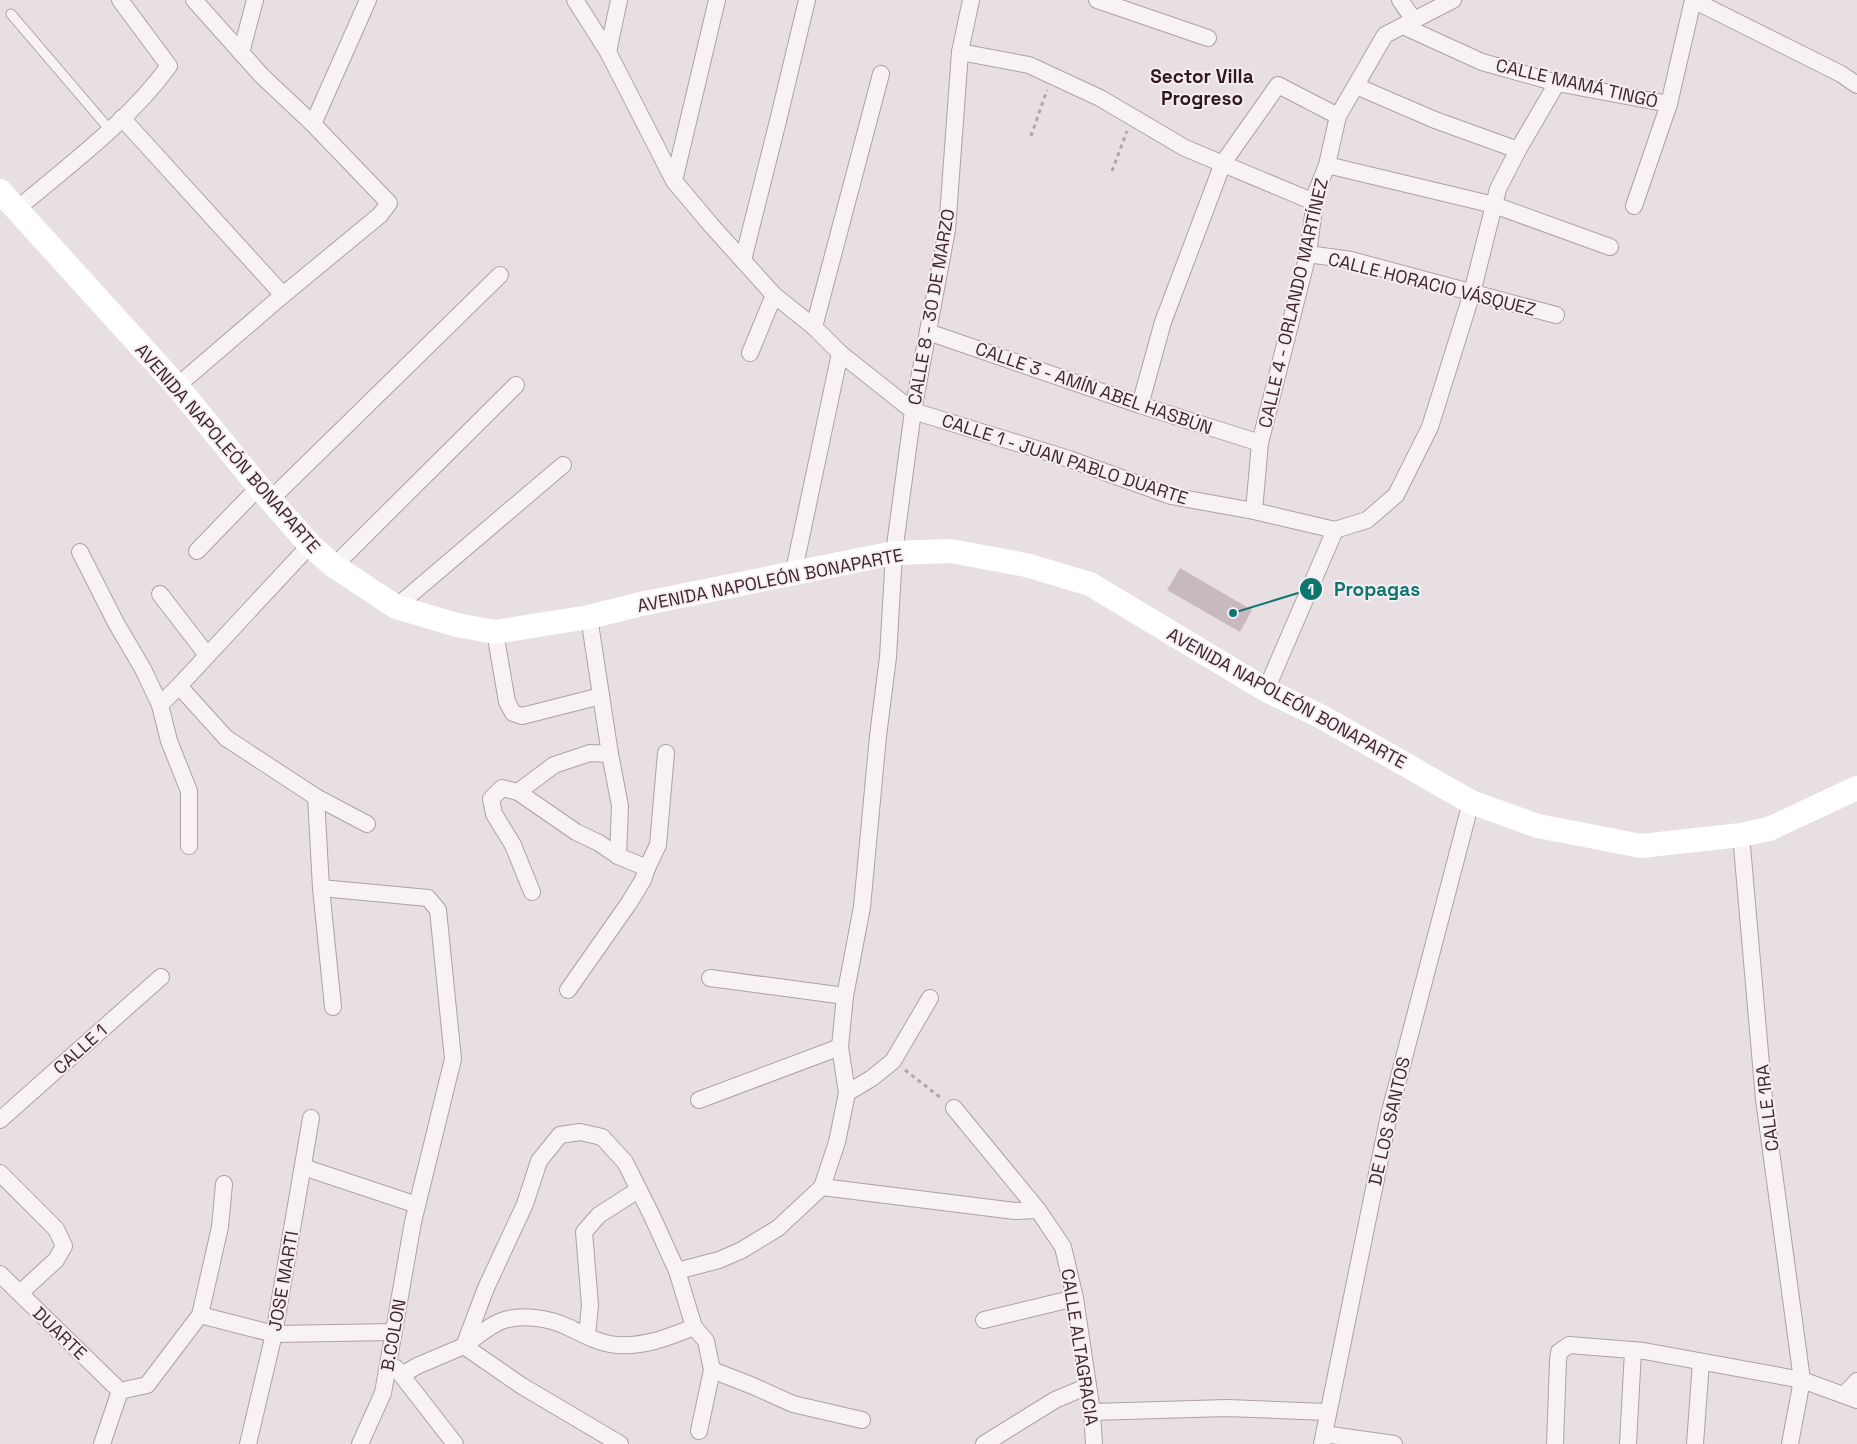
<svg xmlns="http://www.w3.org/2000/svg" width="1857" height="1444" viewBox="0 0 1857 1444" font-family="'Space Grotesk',sans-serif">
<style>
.building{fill:#c8b9bf}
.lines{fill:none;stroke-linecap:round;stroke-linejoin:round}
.lane-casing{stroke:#afa1a6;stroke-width:11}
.street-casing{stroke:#afa1a6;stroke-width:18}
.path{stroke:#b1a5aa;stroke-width:3;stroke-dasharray:4 4;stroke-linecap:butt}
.lane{stroke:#f7f2f4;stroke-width:9}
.street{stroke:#f7f2f4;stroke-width:16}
.secondary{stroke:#fff;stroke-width:24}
.labels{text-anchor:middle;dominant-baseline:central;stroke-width:4;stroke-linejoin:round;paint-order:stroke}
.street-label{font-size:18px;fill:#3f2831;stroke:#f6eef2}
.neighbourhood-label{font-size:19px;font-weight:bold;fill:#301a22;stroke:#f6eef2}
.leader{fill:none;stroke:#0f766e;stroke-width:2}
.callout-dot{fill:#0f766e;stroke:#f6eef2;stroke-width:2}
.mark-label{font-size:15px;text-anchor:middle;font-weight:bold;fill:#fff}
.callout-label{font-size:19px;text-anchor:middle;font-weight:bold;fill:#0f766e;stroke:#f6eef2;stroke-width:4;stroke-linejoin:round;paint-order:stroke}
</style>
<rect width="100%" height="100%" fill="#e8dfe3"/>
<polygon class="building" points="1180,568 1252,610 1240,632 1167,590"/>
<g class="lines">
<g class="lane-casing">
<polyline id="lane" points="11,14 110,130"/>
</g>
<g class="street-casing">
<g id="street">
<polyline points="194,0 262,76 313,124 389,203 380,215 283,295"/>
<polyline points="575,0 608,52 674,181 711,225 774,295 814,327 840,353 913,411 1069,459 1171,496 1254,511 1335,530 1367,520 1396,495 1430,427 1472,293 1498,189 1518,150 1557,83"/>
<polyline points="1097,0 1208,38"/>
<polyline points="1400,0 1414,20"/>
<polyline points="1693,0 1841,74 1857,85"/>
<polyline points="1403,26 1482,62 1557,83 1669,104"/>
<polyline points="608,52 619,0"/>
<polyline points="960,52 1029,65 1100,98 1185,148 1314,202"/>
<polyline points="241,53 255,0"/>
<polyline points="1356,86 1435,120 1518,150"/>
<polyline points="122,118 283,295 177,386"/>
<polyline points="313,124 368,0"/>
<polyline points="1327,165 1494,205 1610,247"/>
<polyline points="674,181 717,0"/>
<polyline points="1634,206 1669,104 1693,0"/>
<path d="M16 210C69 165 128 122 169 66L120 0"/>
<polyline points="1308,254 1351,260 1556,315"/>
<polyline points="743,260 778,121 807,0"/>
<polyline points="814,327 881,74"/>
<polyline points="928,332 1140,405 1260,443"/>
<polyline points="750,353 774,295"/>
<polyline points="1140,405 1163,322 1223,163 1278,85 1338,116"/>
<polyline points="270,500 500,275"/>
<polyline points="1254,511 1260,443 1308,254 1316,193 1327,165 1338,116 1385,35 1453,0"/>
<polyline points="310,545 179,686 226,738 316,797 321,888 333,1007"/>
<polyline points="197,551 259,487"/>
<polyline points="80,552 116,623 143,669 160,705"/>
<polyline points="334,566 516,385"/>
<polyline points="793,575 840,353"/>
<polyline points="160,594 207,655"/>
<polyline points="396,607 563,465"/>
<polyline points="589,617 610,754 620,806 618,856 647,868"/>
<polyline points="495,632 507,702 513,713 522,716 601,696"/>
<polyline points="179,686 160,705 169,741 189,791 189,846"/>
<polyline points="1266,690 1335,530"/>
<polyline points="518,792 554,765 590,753 610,754"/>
<polyline points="316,797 367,824"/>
<polyline points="1741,835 1764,1099 1802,1380 1790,1444"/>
<polyline points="321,888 428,898 438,910 453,1059 413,1222 383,1393 360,1444"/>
<polyline points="532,892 513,845 494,814 491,799 502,788 518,792 576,832 599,843 618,856"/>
<polyline points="710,978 845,996"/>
<polyline points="568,990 629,903 643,880 647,868 658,845 666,753"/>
<polyline points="847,1093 872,1078 893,1061 930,998"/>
<polyline points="699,1100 840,1047"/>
<polyline points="954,1108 1038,1210 1063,1247 1075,1298 1092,1412 1094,1444"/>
<polyline points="0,1120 161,977"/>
<polyline points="303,1167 417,1205"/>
<polyline points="0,1173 56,1229 64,1246 56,1260 20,1293"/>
<polyline points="822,1187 1015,1211 1038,1210"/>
<polyline points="677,1271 719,1260 742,1250 778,1228 822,1187 837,1142 847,1093 840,1047 845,996 862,907 878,736 888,657 894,553 913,411 947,230 960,52 971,0"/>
<polyline points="0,1274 120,1391"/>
<polyline points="200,1315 274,1334 394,1332"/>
<polyline points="984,1320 1075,1298"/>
<polyline points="587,1336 590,1305 584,1232 599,1215 638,1190"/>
<polyline points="396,1368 455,1444"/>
<polyline points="712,1370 753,1386 793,1404 862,1420"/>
<polyline points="402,1375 417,1366 464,1346 486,1288 525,1204 539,1161 560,1135 580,1132 602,1137 625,1162 651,1214 677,1271 694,1327 706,1341 712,1370 699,1431"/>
<polyline points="120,1391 147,1385 200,1315 220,1227 224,1184"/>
<polyline points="1844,1395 1857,1381"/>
<polyline points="1092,1412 1227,1408 1327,1412"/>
<polyline points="1324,1434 1394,1444"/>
<polyline points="102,1444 120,1391"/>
<polyline points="248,1444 274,1334 311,1118"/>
<path d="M620 1444 522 1386 464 1346C475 1338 486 1328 499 1322 520 1313 550 1318 570 1328 584 1335 601 1344 617 1345 645 1347 669 1337 694 1327"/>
<polyline points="984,1444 1055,1400 1088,1386"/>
<polyline points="1322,1444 1389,1115 1471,802"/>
<polyline points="1555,1444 1558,1361 1559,1352 1569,1345 1644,1351 1802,1380 1857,1400"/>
<polyline points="1628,1444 1633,1351"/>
<polyline points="1695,1444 1701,1362"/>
</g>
</g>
<g class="path">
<polyline points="1031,136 1047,90"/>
<polyline points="1112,171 1127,131"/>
<polyline points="905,1070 941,1098"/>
</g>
<use href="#lane" class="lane"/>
<use href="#street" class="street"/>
<polyline class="secondary" points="0,191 177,386 259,487 310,545 334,566 396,607 457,625 495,632 589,617 641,604 894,553 951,551 1026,565 1090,584 1266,690 1322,717 1471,802 1538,826 1641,846 1741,835 1769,829 1857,788"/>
</g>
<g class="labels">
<g class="street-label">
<text transform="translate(1577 83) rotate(13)">CALLE MAMÁ TINGÓ</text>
<text transform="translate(1432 284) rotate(14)">CALLE HORACIO VÁSQUEZ</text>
<text transform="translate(1293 303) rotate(-77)">CALLE 4 - ORLANDO MARTÍNEZ</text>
<text transform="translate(931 307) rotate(-80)">CALLE 8 - 30 DE MARZO</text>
<text transform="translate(1094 388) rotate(19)">CALLE 3 - AMÍN ABEL HASBÚN</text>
<text transform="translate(228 448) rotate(49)">AVENIDA NAPOLEÓN BONAPARTE</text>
<text transform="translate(1065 459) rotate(18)">CALLE 1 - JUAN PABLO DUARTE</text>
<text transform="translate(770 580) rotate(-11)">AVENIDA NAPOLEÓN BONAPARTE</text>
<text transform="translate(1287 698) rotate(29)">AVENIDA NAPOLEÓN BONAPARTE</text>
<text transform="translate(80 1049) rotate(-42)">CALLE 1</text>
<text transform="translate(1767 1108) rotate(-97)">CALLE 1RA</text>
<text transform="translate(1389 1121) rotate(-77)">DE LOS SANTOS</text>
<text transform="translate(283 1281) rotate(-80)">JOSE MARTI</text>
<text transform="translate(60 1333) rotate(44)">DUARTE</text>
<text transform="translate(393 1335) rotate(-80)">B.COLON</text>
<text transform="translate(1080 1347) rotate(81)">CALLE ALTAGRACIA</text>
</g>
<g class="neighbourhood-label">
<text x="1202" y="76">Sector Villa<tspan x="1202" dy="22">Progreso</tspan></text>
</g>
</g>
<path class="leader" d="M1233 613L1311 589"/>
<g class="callout-dot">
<circle cx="1233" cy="613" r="5"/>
<circle cx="1311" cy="589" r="12"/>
</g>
<g class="mark-label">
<text x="1311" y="595">1</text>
</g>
<g class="callout-label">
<text x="1377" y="596">Propagas</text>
</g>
</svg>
